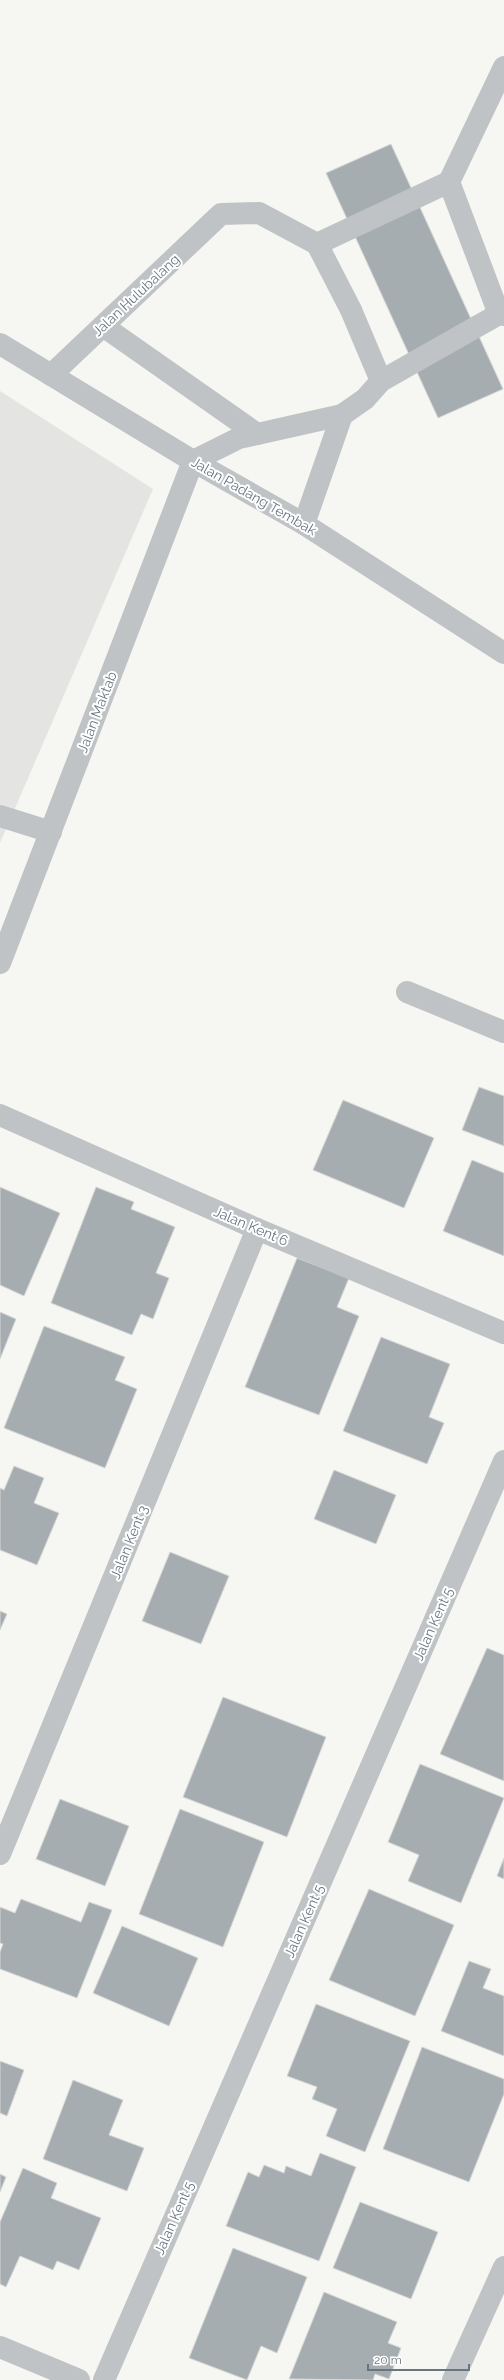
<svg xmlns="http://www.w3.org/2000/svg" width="504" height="2380" viewBox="0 0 504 2380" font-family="Raleway,sans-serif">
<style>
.built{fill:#e4e5e3}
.building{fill:#a6adb1;stroke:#d7d7d6}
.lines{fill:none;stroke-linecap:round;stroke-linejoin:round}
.minor{stroke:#bfc3c6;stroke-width:22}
.labels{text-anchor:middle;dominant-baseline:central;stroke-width:4;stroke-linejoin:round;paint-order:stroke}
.street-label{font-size:14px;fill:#687681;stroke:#fff}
</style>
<rect width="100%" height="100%" fill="#f6f6f3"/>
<polygon class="built" points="0,391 153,489 0,843"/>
<g class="building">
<polygon points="391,144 503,389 438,418 326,173"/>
<polygon points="479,1087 504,1096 504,1146 462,1130"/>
<polygon points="343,1100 434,1138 404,1208 313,1170"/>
<polygon points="472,1160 504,1173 504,1256 443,1231"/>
<polygon points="0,1187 60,1213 24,1296 0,1285"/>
<polygon points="96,1187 134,1202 131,1209 175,1227 156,1273 169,1278 153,1319 141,1314 132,1335 51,1303"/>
<polygon points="297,1258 349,1278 337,1307 359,1316 319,1415 245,1387"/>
<polygon points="0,1312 16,1319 0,1359"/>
<polygon points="44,1326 125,1357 115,1380 137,1389 105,1468 4,1428"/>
<polygon points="381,1337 450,1364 429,1417 444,1423 427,1464 343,1431"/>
<polygon points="14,1466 44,1478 34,1503 59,1513 37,1565 0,1550 0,1488 4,1490"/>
<polygon points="334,1470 396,1495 376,1544 314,1519"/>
<polygon points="170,1552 229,1576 201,1644 142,1621"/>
<polygon points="0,1611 7,1614 0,1630"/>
<polygon points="487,1648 504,1655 504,1781 440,1754"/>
<polygon points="223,1697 326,1737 287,1837 183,1797"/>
<polygon points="420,1764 504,1798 461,1903 408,1881 419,1855 388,1842"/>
<polygon points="60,1799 129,1826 105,1886 36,1859"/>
<polygon points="180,1809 264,1842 223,1947 139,1914"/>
<polygon points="504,1858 504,1879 497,1876"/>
<polygon points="369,1889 454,1925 415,2016 329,1980"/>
<polygon points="21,1899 81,1922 89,1902 112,1910 77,1998 0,1969 0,1952 3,1944 0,1943 0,1907 15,1913"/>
<polygon points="122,1926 198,1958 169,2026 93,1993"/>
<polygon points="469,1961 491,1969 483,1988 504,1996 504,2056 441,2031"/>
<polygon points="316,2004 410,2041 365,2152 326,2136 337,2109 312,2099 317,2087 287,2076"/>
<polygon points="422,2047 504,2079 504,2094 469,2182 383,2149"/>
<polygon points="0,2061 24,2070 7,2116 0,2113"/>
<polygon points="73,2080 123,2100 109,2135 144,2148 127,2191 43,2159"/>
<polygon points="320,2153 356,2167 319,2261 226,2226 248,2172 259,2177 264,2165 284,2173 286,2166 311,2176"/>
<polygon points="23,2168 57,2183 51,2198 101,2218 79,2270 57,2261 53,2270 20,2256 6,2287 0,2284 0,2222"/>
<polygon points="0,2174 6,2177 0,2192"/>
<polygon points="360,2202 438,2232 411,2299 333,2268"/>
<polygon points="233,2248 307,2277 277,2353 261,2346 247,2380 189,2358"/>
<polygon points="324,2292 397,2322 388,2343 401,2348 389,2379 375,2374 373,2380 289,2379"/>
</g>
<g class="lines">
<g class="minor">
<polyline points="449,182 499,314 504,315"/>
<polyline points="449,182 504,67"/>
<polyline points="317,244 449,182"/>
<polyline points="103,326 257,434"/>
<polyline points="0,344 193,461 304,524 504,653"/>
<polyline points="51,375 221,214 259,213 317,244 351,310 381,381 365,399 342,415 239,438 193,461"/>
<polyline points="381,381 499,314"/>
<polyline points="304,524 342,415"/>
<polyline points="0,816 51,832"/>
<polyline points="0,963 193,461"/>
<polyline points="407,992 504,1032"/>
<polyline points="0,1115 257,1229 504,1333"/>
<polyline points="0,1854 257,1229"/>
<polyline points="0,2347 79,2380"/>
<polyline points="104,2380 504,1461"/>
<polyline points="453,2380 504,2267"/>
</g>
</g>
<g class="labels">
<g class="street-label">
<text transform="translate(136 295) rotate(-43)">Jalan Hulubalang</text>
<text transform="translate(254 496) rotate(30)">Jalan Padang Tembak</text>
<text transform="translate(97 712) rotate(-69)">Jalan Maktab</text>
<text transform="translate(251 1226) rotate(23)">Jalan Kent 6</text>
<text transform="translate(129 1542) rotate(-68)">Jalan Kent 3</text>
<text transform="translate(433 1624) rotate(-66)">Jalan Kent 5</text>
<text transform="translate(304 1921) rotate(-66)">Jalan Kent 5</text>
<text transform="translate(174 2218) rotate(-66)">Jalan Kent 5</text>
</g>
</g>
<path d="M368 2364v6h101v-6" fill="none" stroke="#687681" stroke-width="2"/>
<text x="374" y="2364" font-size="12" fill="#687681" stroke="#ffffff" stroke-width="3" paint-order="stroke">20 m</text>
</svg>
